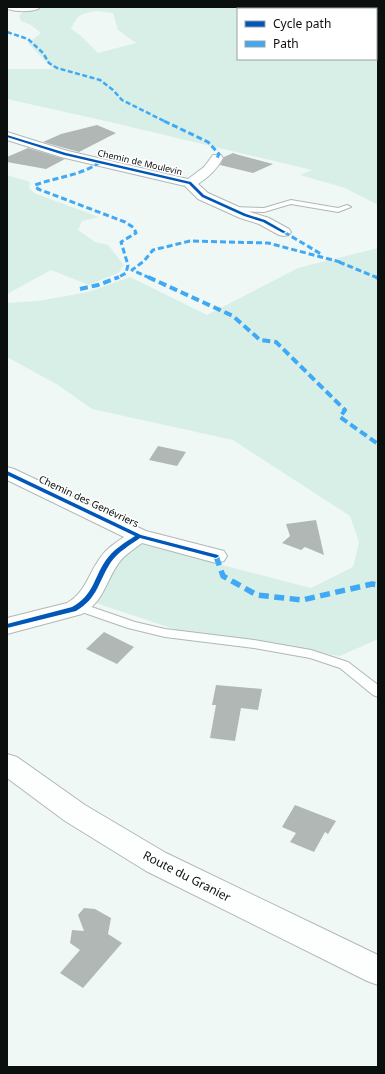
<svg xmlns="http://www.w3.org/2000/svg" width="385" height="1074" viewBox="0 0 385 1074" font-family="'Noto Sans',sans-serif">
<style>
.green{fill:#d7efe6;fill-rule:evenodd}
.building{fill:#b1b7b5}
.lines{fill:none;stroke-linecap:round;stroke-linejoin:round}
.service-casing{stroke:#b1b7b5;stroke-width:2}
.minor-casing{stroke:#b1b7b5;stroke-width:2}
.tertiary-casing{stroke:#b1b7b5;stroke-width:2}
.secondary-casing{stroke:#b1b7b5;stroke-width:2}
.service{fill:#fdfefe;fill-rule:evenodd}
.minor{fill:#fdfefe;fill-rule:evenodd}
.tertiary{fill:#fdfefe;fill-rule:evenodd}
.secondary{fill:#fdfefe;fill-rule:evenodd}
.quiet-far3{stroke:#3fa9f5;stroke-width:2.5;stroke-dasharray:5 2.5;stroke-linecap:butt}
.quiet-far2{stroke:#3fa9f5;stroke-width:3;stroke-dasharray:6 3;stroke-linecap:butt}
.quiet-far1{stroke:#3fa9f5;stroke-width:4;stroke-dasharray:8 4;stroke-linecap:butt}
.quiet{stroke:#3fa9f5;stroke-width:5.5;stroke-dasharray:10 5.5;stroke-linecap:butt}
.cycleway-casing{stroke:#fff;stroke-width:2}
.cycleway{fill:#0057b8;fill-rule:evenodd}
.labels{text-anchor:middle;dominant-baseline:central;stroke-width:3;stroke-linejoin:round;paint-order:stroke}
.far-street-label{font-size:9px;fill:#0b0f0e;stroke:#fff}
.street-label{font-size:10px;fill:#0b0f0e;stroke:#fff}
.near-street-label{font-size:12px;fill:#0b0f0e;stroke:#fff}
</style>
<rect width="100%" height="100%" fill="#f0f8f5"/>
<g class="green">
<path d="M37 7H378V205L345 188 300 175 312 170 110 122 7 99V69H53L28 43 41 33 31 25 21 21 19 16 23 12ZM238 9H376V59H238ZM96 11 113 13 118 30 136 43 98 53 80 35 71 29C78 14 81 14 96 11Z"/>
<polygon points="7,175 30,182 29,188 34,193 99,217 82,221 78,230 95,242 108,245 124,265 118,273 89,285 51,270 7,294"/>
<polygon points="378,248 378,639 340,656 186,633 93,602 115,562 128,552 141,544 311,588 353,567 359,542 350,516 233,440 92,409 58,385 7,357 7,303 38,301 88,292 130,277 207,315 298,268"/>
</g>
<g class="building">
<polygon points="97,125 116,133 79,152 43,142 61,134"/>
<polygon points="28,148 61,158 65,159 46,169 7,162 7,157"/>
<polygon points="233,153 239,155 273,164 253,173 220,165 224,157"/>
<polygon points="158,446 186,452 177,466 149,460"/>
<polygon points="316,520 324,555 305,547 301,550 282,543 290,536 286,524"/>
<polygon points="104,632 134,647 117,664 86,649"/>
<polygon points="216,685 262,689 258,710 241,708 235,741 210,738 216,705 212,705"/>
<polygon points="295,805 336,821 328,834 325,832 314,852 290,842 296,833 282,827"/>
<polygon points="84,908 95,909 111,918 108,934 122,943 83,988 60,973 80,950 70,943 72,930 84,931 78,915"/>
</g>
<g class="lines">
<g class="service-casing">
<g id="service">
<polygon points="291,200 338,208 347,205 351,207 338,212 291,204 264,212 230,211 226,209 230,207 264,208"/>
<polygon points="80,603 135,622 165,629 254,640 311,650 348,662 378,685 378,697 373,695 340,668 310,658 254,648 165,637 128,628 76,610 74,607 76,604"/>
</g>
</g>
<g class="minor-casing">
<g id="minor">
<path d="M7 132 68 151 188 179 204 167 213 155H221L223 158C217 169 209 177 198 184L208 193 250 212 269 218 289 229 291 232 289 235 284 236 279 235 259 224 240 218 198 199 185 186 61 157 7 140Z"/>
<path d="M7 467 14 469 146 531 224 551 227 556 224 561 216 563 142 543C134 549 124 555 118 564 105 583 104 601 82 614L7 634V618L67 603C85 593 88 575 100 558 106 549 115 543 124 537L7 480Z"/>
</g>
</g>
<g class="tertiary-casing">
<path id="tertiary" d="M7 7H40L38 9C29 12 17 12 8 9Z"/>
</g>
<g class="secondary-casing">
<polygon id="secondary" points="7,754 17,757 85,805 166,853 378,955 378,985 367,981 146,871 65,821 7,778"/>
</g>
<use href="#service" class="service"/>
<use href="#minor" class="minor"/>
<use href="#tertiary" class="tertiary"/>
<use href="#secondary" class="secondary"/>
<polyline class="quiet-far3" points="7,32 28,39 43,53 49,63 57,68 100,80 113,90 122,100 166,122"/>
<g class="quiet-far2">
<polyline points="164,121 208,142 219,154 217,158"/>
<path d="M100 162C80 176 57 177 35 185L38 189 125 222 134 228 136 233 121 242 128 265 126 273 117 278"/>
<polyline points="284,232 321,254"/>
<polyline points="339,262 378,278"/>
<polyline points="150,278 132,270 144,261 153,250 190,241 268,243 344,263"/>
</g>
<g class="quiet-far1">
<polyline points="148,277 233,316 260,340 276,342 345,410 340,417 378,444"/>
<polyline points="376,277 378,278"/>
<polyline points="80,289 98,285 119,277"/>
</g>
<polyline class="quiet" points="216,556 223,576 257,595 302,600 372,584 378,585"/>
<g class="cycleway-casing">
<g id="cycleway">
<polygon points="7,135 66,153 191,182 204,195 246,214 265,220 286,232 283,233 263,222 244,216 202,197 189,184 64,155 7,137"/>
<path d="M7 471 141 535 218 555 219 556 216 558 140 538C130 545 118 552 111 562 98 582 98 598 76 611L7 628V624L72 607C94 595 93 579 106 560 113 550 124 543 135 536L7 475Z"/>
</g>
</g>
<use href="#cycleway" class="cycleway"/>
</g>
<g class="labels">
<g class="far-street-label">
<text transform="translate(140 162) rotate(13)">Chemin de Moulevin</text>
</g>
<g class="street-label">
<text transform="translate(89 501) rotate(25)">Chemin des Genévriers</text>
</g>
<g class="near-street-label">
<text transform="translate(187 876) rotate(27)">Route du Granier</text>
</g>
</g>
<rect width="385" height="1074" fill="none" stroke="#0b0f0e" stroke-width="16"/>
<rect x="237" y="8" width="140" height="52" fill="#ffffff" stroke="#9d9f9f"/>
<rect x="245" y="21" width="20" height="6" fill="#0057b8" stroke="#9d9f9f"/>
<text x="273" y="28" font-size="12" fill="#0b0f0e">Cycle path</text>
<rect x="245" y="41" width="20" height="6" fill="#3fa9f5" stroke="#9d9f9f"/>
<text x="273" y="48" font-size="12" fill="#0b0f0e">Path</text>
</svg>
